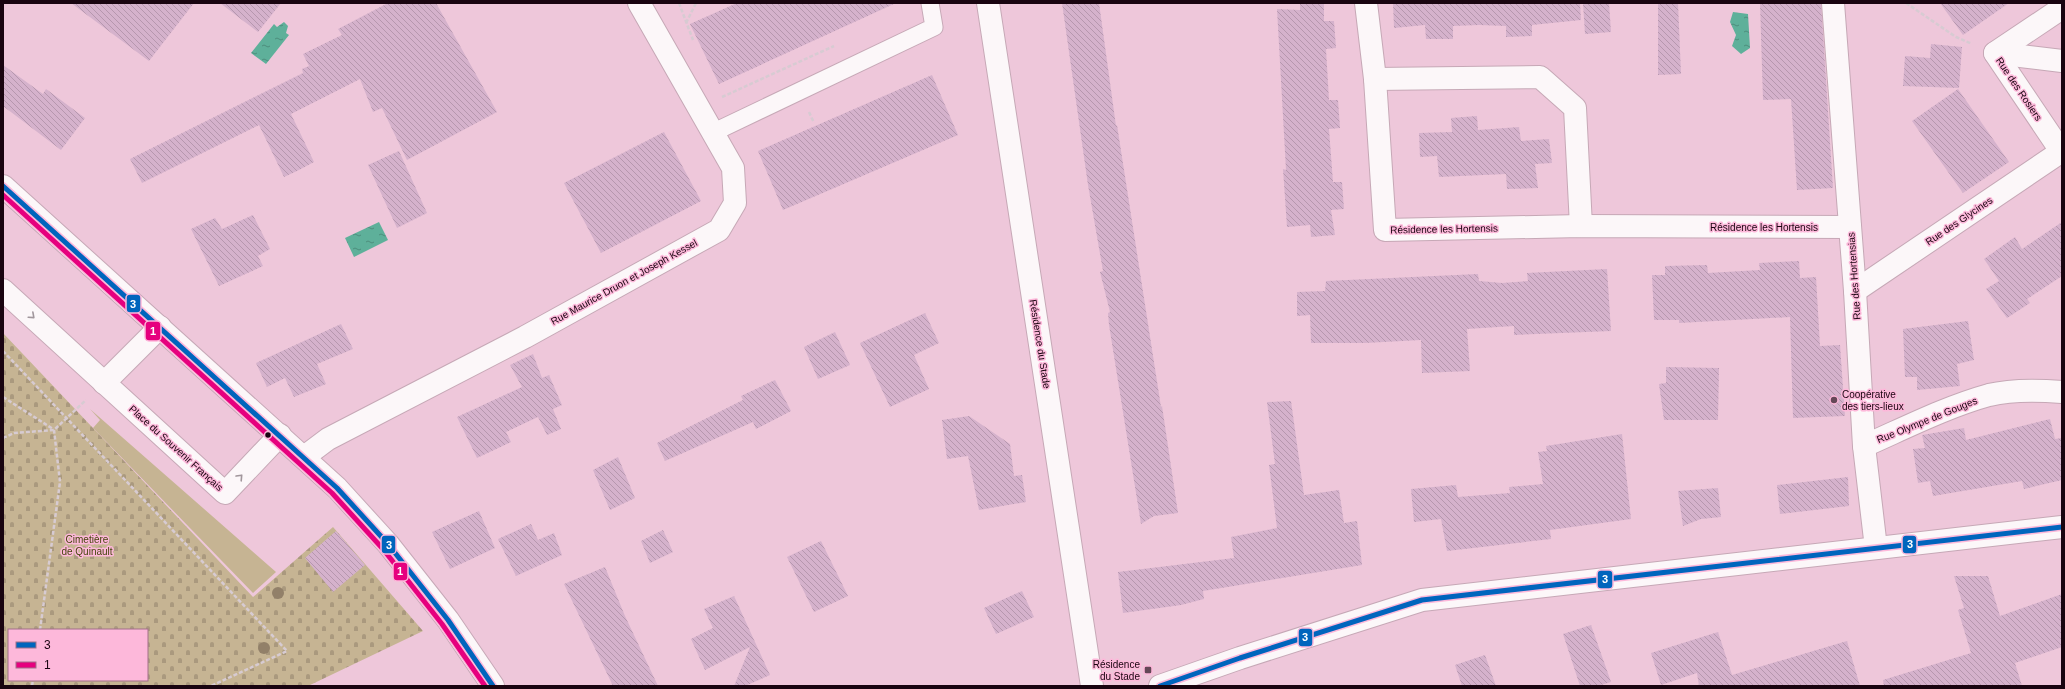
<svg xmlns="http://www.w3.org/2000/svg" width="2065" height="689" viewBox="0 0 2065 689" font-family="Helvetica,sans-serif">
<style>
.green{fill:#c6b493}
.cemetery{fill:url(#cemetery-stones);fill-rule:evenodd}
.water{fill:url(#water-ripples)}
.building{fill:url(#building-back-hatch)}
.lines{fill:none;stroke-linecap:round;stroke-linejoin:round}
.service-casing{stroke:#c6a8b6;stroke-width:19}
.minor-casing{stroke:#c6a8b6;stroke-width:24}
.tertiary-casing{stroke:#c6a8b6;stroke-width:24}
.path{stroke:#d7cbd2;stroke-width:2.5;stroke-dasharray:4 2;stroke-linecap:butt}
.service{stroke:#fcf7f9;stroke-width:17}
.minor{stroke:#fcf7f9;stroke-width:22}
.tertiary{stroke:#fcf7f9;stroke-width:22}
.bus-1-casing{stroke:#fdb8da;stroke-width:8}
.bus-2-casing{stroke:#fdb8da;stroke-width:8}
.bus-1{stroke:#0065bd;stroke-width:5}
.bus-2{stroke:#e6007e;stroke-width:5}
.tree{fill:#928069}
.oneway{stroke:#a1969c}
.poi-dot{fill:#644857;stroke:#fdb8da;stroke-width:1.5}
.bus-dot{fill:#190410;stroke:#fdb8da;stroke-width:1.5}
.labels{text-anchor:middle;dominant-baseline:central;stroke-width:3;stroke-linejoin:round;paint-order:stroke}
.street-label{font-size:10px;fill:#190410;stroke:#fdb8da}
.poi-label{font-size:10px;fill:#190410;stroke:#fdb8da;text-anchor:start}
.park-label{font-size:10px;fill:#46450d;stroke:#fdb8da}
.line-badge{stroke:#fdb8da;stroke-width:1.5}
.badge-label{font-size:11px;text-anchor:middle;font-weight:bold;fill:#fff}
</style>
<defs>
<pattern id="cemetery-stones" width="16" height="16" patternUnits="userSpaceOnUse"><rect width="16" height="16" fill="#c6b493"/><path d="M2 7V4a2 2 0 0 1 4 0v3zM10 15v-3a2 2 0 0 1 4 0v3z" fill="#aa997e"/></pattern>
<pattern id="water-ripples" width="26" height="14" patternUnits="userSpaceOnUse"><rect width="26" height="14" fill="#5eb09a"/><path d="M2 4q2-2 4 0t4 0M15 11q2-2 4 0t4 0" fill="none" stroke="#4d8d7c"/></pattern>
<pattern id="building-back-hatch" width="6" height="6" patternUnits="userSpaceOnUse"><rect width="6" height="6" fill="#d5b2cc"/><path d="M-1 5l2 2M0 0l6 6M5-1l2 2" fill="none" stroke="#b697ae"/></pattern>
</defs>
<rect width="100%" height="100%" fill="#eec7da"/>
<polygon class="green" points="90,409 276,572 253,593 93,428 100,420"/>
<path class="cemetery" d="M3 333 253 597 333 527 423 631 308 686H3ZM9 630H147V680H9Z"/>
<g class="water">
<polygon points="1733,12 1748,14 1750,48 1741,54 1732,46 1736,35 1730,22"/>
<polygon points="284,22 288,26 286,33 289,35 266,64 251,53 274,24 277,27"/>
<polygon points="379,222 388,240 354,257 345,238"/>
</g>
<g class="building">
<polygon points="71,3 194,3 149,61"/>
<polygon points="220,3 281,3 258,32"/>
<polygon points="388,3 436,3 497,112 407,160 382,108 373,112 360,79 291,114 314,162 297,171 284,177 259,125 142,183 130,159 303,73 302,69 309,66 303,54 342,35 338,29"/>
<polygon points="737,3 896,3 719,84 690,24"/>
<polygon points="1062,3 1099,3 1116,126 1117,125 1161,407 1162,406 1178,513 1154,516 1141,524 1109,325 1108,313 1110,312 1100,272 1103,271 1088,185"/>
<polygon points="1300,3 1324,3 1324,21 1334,21 1336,48 1326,49 1329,100 1338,100 1340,128 1329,129 1333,182 1342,182 1344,209 1331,210 1335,235 1311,237 1310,225 1287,227 1283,169 1286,170 1277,9 1300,10"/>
<polygon points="1393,3 1580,3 1581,20 1532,25 1532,36 1506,37 1506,26 1479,25 1453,26 1453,39 1426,39 1425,25 1394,28"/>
<polygon points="1583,3 1609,3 1611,32 1585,34"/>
<polygon points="1658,3 1678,3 1681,74 1658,75"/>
<polygon points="1760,3 1821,3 1833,188 1797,190 1791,99 1763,100"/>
<polygon points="1940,3 2009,3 1963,35"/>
<polygon points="1931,44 1962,47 1959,88 1903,86 1905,56 1930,58"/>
<polygon points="3,65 43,94 46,89 85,118 61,150 3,106"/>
<polygon points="932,75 958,135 783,210 758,151"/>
<polygon points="1958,89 2009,162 1963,193 1912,121"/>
<polygon points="1477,116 1478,130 1519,127 1521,141 1549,139 1552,163 1535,164 1538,188 1507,189 1506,174 1439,177 1437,156 1420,157 1419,133 1452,132 1451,118"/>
<polygon points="664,132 701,201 601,253 564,183"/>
<polygon points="399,151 427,213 397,228 368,165"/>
<polygon points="253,215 270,249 258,256 263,266 219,286 191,229 215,218 222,229"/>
<polygon points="2062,222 2062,276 2027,299 2030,303 2007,318 1986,289 1999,281 1984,259 2015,237 2022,249"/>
<polygon points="1799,261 1800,278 1816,277 1820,346 1840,345 1845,416 1793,418 1790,317 1679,323 1679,320 1654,320 1652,275 1665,275 1665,266 1707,265 1708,273 1760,270 1759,263"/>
<polygon points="1607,269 1611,331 1514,335 1514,326 1467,329 1470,371 1422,373 1421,340 1365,343 1311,343 1310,315 1297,316 1297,292 1325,291 1326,281 1478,274 1479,281 1502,283 1528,281 1527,273"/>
<polygon points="925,313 939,343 914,355 929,389 890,407 860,343"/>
<polygon points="1968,321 1974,360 1957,364 1960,386 1917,390 1917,377 1905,377 1903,329"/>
<polygon points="341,324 353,349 317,364 326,384 294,397 285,378 267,387 256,363"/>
<polygon points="835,332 850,365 818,379 804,347"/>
<polygon points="533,354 542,378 549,375 562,405 553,409 561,429 547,435 538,417 506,432 511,442 477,458 457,417 522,387 510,365"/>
<polygon points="1666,367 1719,368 1718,420 1664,420 1659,384 1666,383"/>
<polygon points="775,380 791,411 756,429 753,422 665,461 657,443 743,400 741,396"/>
<polygon points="1291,401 1304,495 1339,490 1344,523 1357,521 1362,565 1203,591 1204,599 1181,605 1123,613 1118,572 1234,558 1231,537 1277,528 1269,465 1275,464 1267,402"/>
<polygon points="969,416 1010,444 1014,476 1022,475 1026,502 979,510 968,456 947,459 942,420"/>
<polygon points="2050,419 2055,439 2062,438 2062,480 2024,489 2022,481 1933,496 1930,481 1918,483 1913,449 1925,448 1922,435 1964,428 1966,440"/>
<polygon points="1622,434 1631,519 1550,530 1551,539 1447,551 1441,519 1414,522 1411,489 1456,485 1458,497 1510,493 1509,487 1543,484 1538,452 1547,451 1546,446"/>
<polygon points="618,457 635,498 610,510 593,470"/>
<polygon points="1848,477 1849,506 1780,514 1777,485"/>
<polygon points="1718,488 1721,517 1701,519 1683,526 1678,491"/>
<polygon points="479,511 495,548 450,569 432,532"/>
<polygon points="531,524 538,540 554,533 562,555 516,576 498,539"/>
<polygon points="663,530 673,552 650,563 641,541"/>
<polygon points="336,531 365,565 333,592 305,558"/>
<polygon points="821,541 848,596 814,612 787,557"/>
<polygon points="605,567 625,616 658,686 613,686 564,584"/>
<polygon points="1954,576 1988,576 2000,616 2062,594 2062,647 2015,663 2022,686 1884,686 1883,680 1971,653 1958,610 1964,608"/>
<polygon points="1022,591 1034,617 996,634 984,608"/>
<polygon points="734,596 770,675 745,686 734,686 750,647 705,670 691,639 713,628 704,609"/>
<polygon points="1591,625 1611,682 1598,686 1580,686 1563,634"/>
<polygon points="1718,632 1732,675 1847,641 1860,686 1699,686 1697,673 1661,685 1651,653"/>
<polygon points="1485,655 1496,686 1462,686 1455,665"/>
</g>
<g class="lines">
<g class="service-casing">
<polyline id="service" points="712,133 934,27 930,3"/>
</g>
<g class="minor-casing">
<g id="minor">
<polyline points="988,3 1092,686"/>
<polyline points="1366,3 1375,79 1385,230 1581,226 1850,227"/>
<polyline points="1833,3 1855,291 1864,446 1876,548"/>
<polyline points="1995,53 2062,61"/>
<polyline points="1375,79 1540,77 1575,108 1581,226"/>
<polyline points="2061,151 1995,53 2062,8"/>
<polyline points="3,290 225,493 280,435"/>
<polyline points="1855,291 2062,151"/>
<polyline points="104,383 160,327"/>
<path d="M1864 446C1905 428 1946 407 1989 395 2013 389 2038 390 2062 392"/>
<polyline points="304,457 328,439 525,337 719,230 735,203 733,168 639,3"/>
</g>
</g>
<g class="tertiary-casing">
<g id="tertiary">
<polyline points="3,186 337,488 388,544 448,620 493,686"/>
<polyline points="1160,686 1240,658 1422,600 2062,527"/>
</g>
</g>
<g class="path">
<polyline points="679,3 693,40"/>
<polyline points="1906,3 1956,37 1972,44"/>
<polyline points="686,23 696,3"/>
<polyline points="722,97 834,46"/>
<polyline points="809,112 814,123"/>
<polyline points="3,351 287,651 211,686"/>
<polyline points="3,397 53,429"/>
<polyline points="3,438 14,433 54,430 86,400"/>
<polyline points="40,630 60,482 54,430"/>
<polyline points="32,686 33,680"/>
</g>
<use href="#service" class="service"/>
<use href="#minor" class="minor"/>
<use href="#tertiary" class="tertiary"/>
<g class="bus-1-casing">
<g id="bus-1">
<polyline points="3,186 337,488 388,544 448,620 493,686"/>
<polyline points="1160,686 1240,658 1422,600 2062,527"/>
</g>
</g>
<g class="bus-2-casing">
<polyline id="bus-2" points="3,195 332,493 383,549 442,624 485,686"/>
</g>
<use href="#bus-1" class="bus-1"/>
<use href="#bus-2" class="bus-2"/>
</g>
<g class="tree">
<circle cx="278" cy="593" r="6"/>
<circle cx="264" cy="648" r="6"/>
</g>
<defs><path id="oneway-chevron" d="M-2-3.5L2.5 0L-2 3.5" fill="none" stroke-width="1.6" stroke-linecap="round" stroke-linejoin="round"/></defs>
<g class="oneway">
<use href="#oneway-chevron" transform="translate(32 316) rotate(42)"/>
<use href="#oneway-chevron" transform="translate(240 477) rotate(-47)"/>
</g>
<g class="poi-dot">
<circle cx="1834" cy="400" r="4"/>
<rect x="1144" y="666" width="8" height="8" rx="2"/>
</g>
<circle class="bus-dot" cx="268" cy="435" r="3.5"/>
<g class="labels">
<g class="street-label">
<text transform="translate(2019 89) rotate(56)">Rue des Rosiers</text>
<text transform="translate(1959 221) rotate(-34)">Rue des Glycines</text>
<text x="1764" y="227">Résidence les Hortensis</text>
<text transform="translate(1444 229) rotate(-1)">Résidence les Hortensis</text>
<text transform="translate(1854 276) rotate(-94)">Rue des Hortensias</text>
<text transform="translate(624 282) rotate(-29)">Rue Maurice Druon et Joseph Kessel</text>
<text transform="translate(1040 344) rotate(81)">Résidence du Stade</text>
<text transform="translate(1927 420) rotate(-22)">Rue Olympe de Gouges</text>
<text transform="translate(176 448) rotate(42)">Place du Souvenir Français</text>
</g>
<g class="poi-label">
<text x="1842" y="394">Coopérative<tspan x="1842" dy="12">des tiers-lieux</tspan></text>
<text x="1140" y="664" text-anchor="end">Résidence<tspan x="1140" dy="12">du Stade</tspan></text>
</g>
<g class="park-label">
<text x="87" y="539">Cimetière<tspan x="87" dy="12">de Quinault</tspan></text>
</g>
</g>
<g class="line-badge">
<rect x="126" y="294" width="15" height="19" rx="4" fill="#0065bd"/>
<rect x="145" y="321" width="16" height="20" rx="4" fill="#e6007e"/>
<rect x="1902" y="535" width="15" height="19" rx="4" fill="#0065bd"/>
<rect x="381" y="535" width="15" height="19" rx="4" fill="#0065bd"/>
<rect x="393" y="562" width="15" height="19" rx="4" fill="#e6007e"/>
<rect x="1597" y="570" width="16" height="19" rx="4" fill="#0065bd"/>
<rect x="1298" y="628" width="15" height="19" rx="4" fill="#0065bd"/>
</g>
<g class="badge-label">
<text x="133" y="308">3</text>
<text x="153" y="335">1</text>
<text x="1910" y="548">3</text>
<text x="389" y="549">3</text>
<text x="400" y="575">1</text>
<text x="1605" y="583">3</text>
<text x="1305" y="641">3</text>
</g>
<rect width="2065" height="689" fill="none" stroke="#190410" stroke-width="8"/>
<rect x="8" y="629" width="140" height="52" fill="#fdb8da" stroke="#a27089"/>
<rect x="16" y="642" width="20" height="6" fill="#0065bd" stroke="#a27089"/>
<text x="44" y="649" font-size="12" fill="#190410">3</text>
<rect x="16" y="662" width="20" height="6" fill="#e6007e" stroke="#a27089"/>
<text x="44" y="669" font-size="12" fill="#190410">1</text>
</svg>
